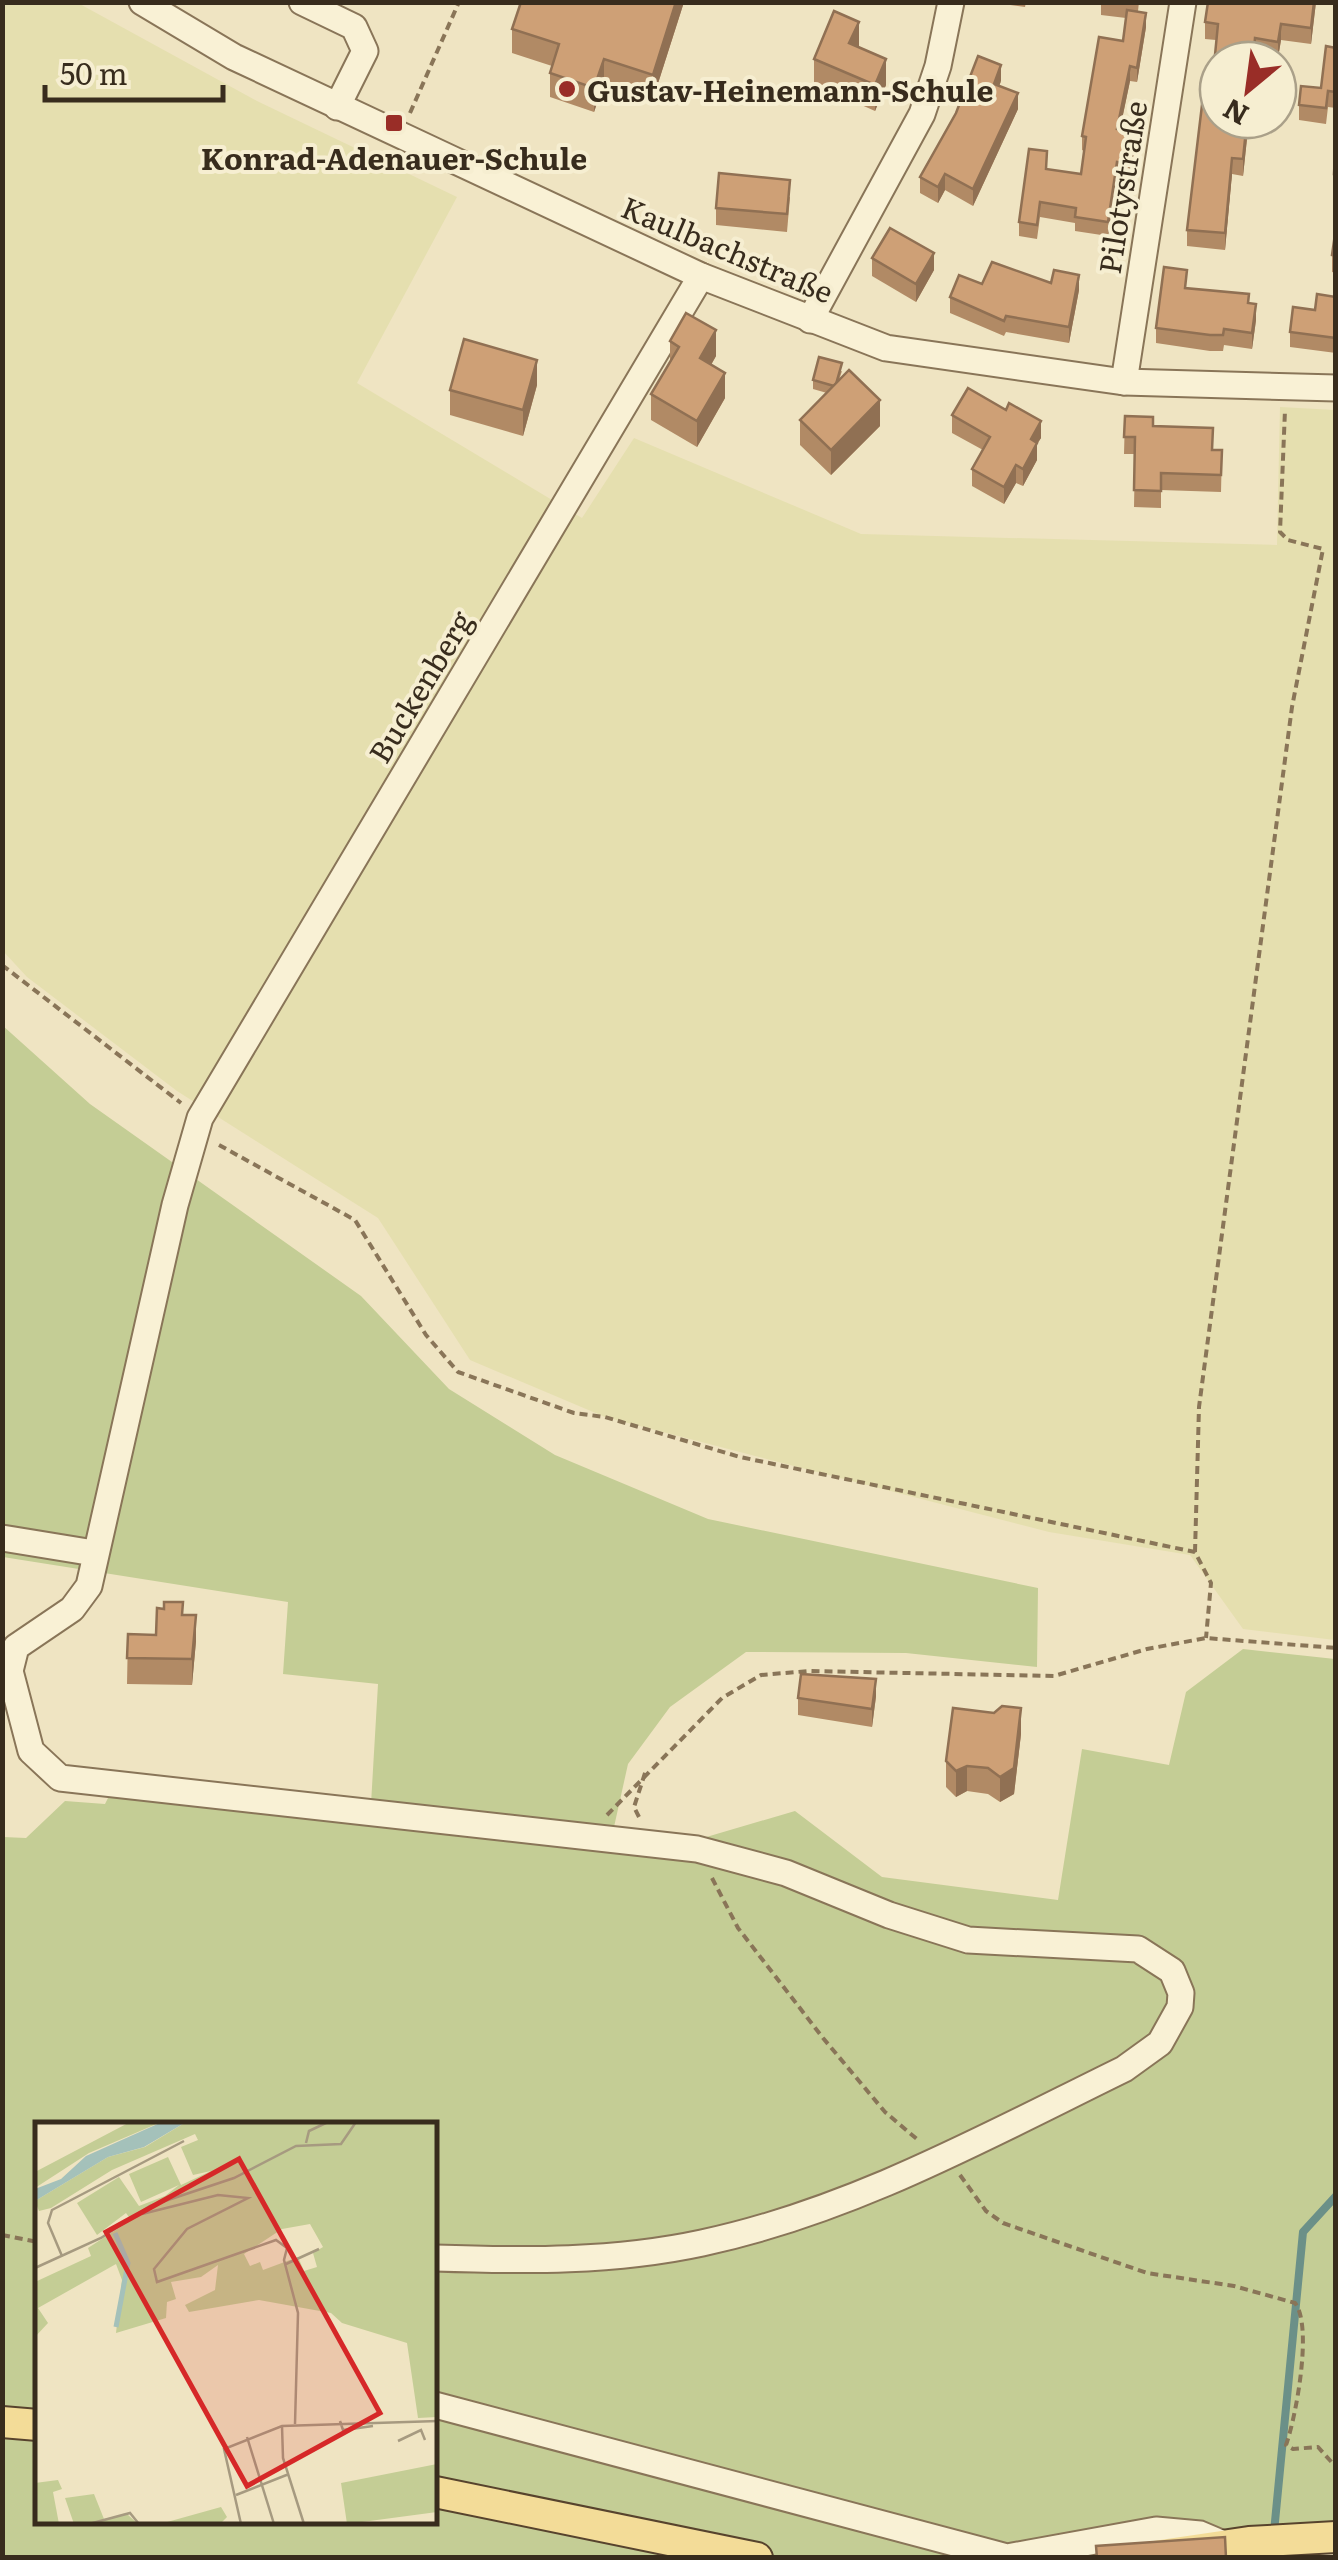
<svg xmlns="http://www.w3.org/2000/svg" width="1338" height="2560" viewBox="0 0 1338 2560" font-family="Literata,serif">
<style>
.farmland{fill:#e5dfaf}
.green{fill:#c4cd95;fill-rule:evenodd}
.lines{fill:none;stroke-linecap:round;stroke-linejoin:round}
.stream{stroke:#6b9088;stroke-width:8}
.minor-casing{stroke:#897558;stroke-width:29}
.major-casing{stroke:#57432d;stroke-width:34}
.path{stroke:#897558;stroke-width:4;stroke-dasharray:8 5;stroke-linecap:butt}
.minor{stroke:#f9f1d5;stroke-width:25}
.major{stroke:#f3dc98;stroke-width:30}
.wall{fill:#b18a65}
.shaded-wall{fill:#907053}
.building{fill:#cea076;stroke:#907053;stroke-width:2.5}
.poi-dot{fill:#992d27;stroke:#f6eed1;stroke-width:4}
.labels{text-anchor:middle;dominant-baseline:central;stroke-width:8;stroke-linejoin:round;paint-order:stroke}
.poi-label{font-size:30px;font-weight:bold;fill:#382c1d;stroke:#f6eed1;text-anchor:start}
.street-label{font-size:30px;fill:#382c1d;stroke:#f6eed1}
.inset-river{fill:none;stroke:#a4c1ba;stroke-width:5}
.inset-road{fill:none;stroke:#a69a80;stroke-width:2.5}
.view{fill:#d62828;fill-opacity:0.15;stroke:#d62828;stroke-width:5}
.inset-edge{fill:none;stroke:#382c1d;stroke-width:5}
</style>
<rect width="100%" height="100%" fill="#efe4c2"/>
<polygon class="farmland" points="3,3 78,3 257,101 457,197 357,383 582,518 634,438 861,534 1277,545 1280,407 1335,410 1335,1640 1243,1629 1190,1555 1049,1532 605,1417 470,1360 378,1218 177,1091 27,977 3,951"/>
<path class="green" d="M2 1025 90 1104 361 1296 449 1389 555 1455 708 1519 1038 1588 1037 1667 906 1653 746 1652 670 1707 628 1764 612 1836 703 1838 795 1811 882 1877 1058 1900 1082 1749 1169 1765 1186 1692 1243 1649 1335 1659V2529L1241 2527 1093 2553V2558L3 2557V1837L26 1838 65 1801 105 1804 112 1790 371 1804 378 1684 283 1674 288 1602 3 1557ZM38 2125H435V2522H38Z"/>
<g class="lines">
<polyline class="stream" points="1274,2532 1303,2232 1336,2196"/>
<g class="minor-casing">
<g id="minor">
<polyline points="142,2 234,57 701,276 886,348 1124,382 1336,388"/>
<polyline points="302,2 354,27 365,51 337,107"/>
<polyline points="810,320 922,114 938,66 951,2"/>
<polyline points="1124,382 1183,2"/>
<polyline points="2,1538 94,1553"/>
<path d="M435 2258C524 2261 614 2262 702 2243 852 2211 987 2136 1124 2069L1160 2043 1180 2007 1181 1993 1172 1971 1138 1949 968 1940 889 1915 786 1873 697 1849 60 1778 31 1751 10 1671 16 1647 72 1609 89 1586 175 1205 200 1118 701 276"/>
<polyline points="435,2405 1007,2557 1156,2530 1200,2534 1226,2545"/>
</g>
</g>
<g class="major-casing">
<g id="major">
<polyline points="2,2422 38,2425"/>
<polyline points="435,2492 757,2558"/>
<polyline points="1141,2558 1249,2542 1336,2537"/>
</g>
</g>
<g class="path">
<polyline points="410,113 459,2"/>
<polyline points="2,965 181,1103"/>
<polyline points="219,1145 355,1220 426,1335 458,1372 574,1413 605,1417 740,1457 1195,1552 1211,1583 1206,1638"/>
<polyline points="1195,1552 1199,1407 1292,707 1323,549 1288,540 1280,532 1285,410"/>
<polyline points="607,1815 722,1698 761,1675 809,1671 1054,1676 1147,1649 1206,1638 1336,1648"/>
<polyline points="639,1817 634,1807 646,1770"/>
<polyline points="712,1878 738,1928 823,2038 885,2112 918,2140"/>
<path d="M960 2175 986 2211 1003 2223 1147 2273 1234 2286 1295 2303C1313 2326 1296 2417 1286 2445L1293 2449 1318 2447 1336 2467"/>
<polyline points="2,2235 38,2242"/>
<polyline points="2,2557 6,2558"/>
</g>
<use href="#minor" class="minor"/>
<use href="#major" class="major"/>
</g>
<g class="wall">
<polygon points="521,2 684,2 653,99 604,83 594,112 550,97 550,73 552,66 512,53 512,29"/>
<polygon points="987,2 1026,2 1025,7"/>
<polygon points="1101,2 1139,2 1138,11 1146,27 1137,82 1130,81 1120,129 1135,147 1129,179 1117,177 1108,236 1075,231 1075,223 1040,217 1037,239 1019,236 1019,222 1047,169 1081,174 1084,151 1082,150 1082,136 1123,41 1126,18 1101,15"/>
<polygon points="1316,2 1311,44 1281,40 1278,58 1255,54 1255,60 1218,60 1249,120 1243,176 1232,174 1225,250 1187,246 1187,230 1210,106 1216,40 1205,39 1205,22"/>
<polygon points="859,47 886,85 875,111 814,84 814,59"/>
<polygon points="1336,48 1336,108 1328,107 1326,124 1299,120 1299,105 1321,88"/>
<polygon points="1001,81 999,86 1018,109 973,206 945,190 938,203 920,193 920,177"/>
<polygon points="1336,132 1336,191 1334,191"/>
<polygon points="790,197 787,232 716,225 716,208"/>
<polygon points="1336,227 1336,273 1332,272 1332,255"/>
<polygon points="872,258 934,270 916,302 872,276"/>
<polygon points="1051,283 1079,290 1069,343 1006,332 1004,336 950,313 950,297 982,284"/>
<polygon points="1187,288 1249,303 1256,320 1252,349 1224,345 1223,351 1210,351 1156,343 1156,328"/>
<polygon points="1336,297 1336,353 1290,347 1290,332 1315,310"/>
<polygon points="670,341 716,356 711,365 725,398 697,447 651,420 651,394 670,363"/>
<polygon points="842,371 839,380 880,426 831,475 800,445 800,420 827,393 813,389 813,380"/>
<polygon points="537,385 523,436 450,415 450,390"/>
<polygon points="952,415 1041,438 1037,444 1037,460 1023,486 1016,483 1004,504 972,486 972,469 983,450 952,433"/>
<polygon points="1125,416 1213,450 1222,450 1221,492 1161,490 1161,508 1134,507 1135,454 1124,454"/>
<polygon points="183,1615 196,1641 192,1685 127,1684 128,1634 156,1635"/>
<polygon points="876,1696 872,1727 798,1715 798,1698"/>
<polygon points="1021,1734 1014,1794 1000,1802 988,1794 967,1791 956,1797 946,1787 946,1761"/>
</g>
<g class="shaded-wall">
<polygon points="676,2 684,2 653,99 653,75"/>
<polygon points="1314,2 1316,2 1311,44 1311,28"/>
<polygon points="1146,13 1146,27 1137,82 1137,68"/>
<polygon points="859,22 859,47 849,43"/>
<polygon points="1281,24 1281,40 1278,58 1278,42"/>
<polygon points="604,59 604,83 594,112 594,88"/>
<polygon points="886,59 886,85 875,111 875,85"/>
<polygon points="1001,65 1001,81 994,100 994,84"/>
<polygon points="1130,66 1130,81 1117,143 1117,129"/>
<polygon points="1018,93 1018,109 973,206 973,189"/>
<polygon points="1247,120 1249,120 1243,176 1243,159"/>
<polygon points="1135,132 1135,147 1129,179 1129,164"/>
<polygon points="1232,158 1232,174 1225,250 1225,233"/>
<polygon points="1117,162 1117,177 1108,236 1108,222"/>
<polygon points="945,174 945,190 938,203 938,187"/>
<polygon points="934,253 934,270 916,302 916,284"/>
<polygon points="1079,275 1079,290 1069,343 1069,327"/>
<polygon points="1256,304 1256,320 1252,349 1252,333"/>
<polygon points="716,330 716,356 700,384 700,358"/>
<polygon points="537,360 537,385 523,436 523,410"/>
<polygon points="725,373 725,398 697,447 697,421"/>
<polygon points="880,400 880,426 831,475 831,450"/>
<polygon points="1041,421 1041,438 1037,444 1037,460 1023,486 1023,469 1031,439"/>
<polygon points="1016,465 1016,483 1004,504 1004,487"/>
<polygon points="196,1615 196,1641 192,1685 192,1659"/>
<polygon points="876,1679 876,1696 872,1727 872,1709"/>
<polygon points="1021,1708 1021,1734 1014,1794 1000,1802 1000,1777"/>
<polygon points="967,1766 967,1791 956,1797 956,1771"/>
</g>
<g class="building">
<polygon points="521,2 676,2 653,75 604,59 594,88 550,73 559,44 512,29"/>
<polygon points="1208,2 1314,2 1311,28 1281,24 1278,42 1255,38 1253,60 1218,60 1218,120 1247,120 1243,159 1232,158 1225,233 1187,230 1202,105 1210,106 1218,24 1205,22"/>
<polygon points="1127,10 1146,13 1137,68 1130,66 1117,129 1135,132 1129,164 1117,162 1108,222 1075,217 1076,208 1040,202 1037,225 1019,222 1029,149 1047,151 1046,169 1081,174 1086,137 1082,136 1099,37 1123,41"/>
<polygon points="834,11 859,22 849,43 886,59 875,85 814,59"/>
<polygon points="1326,46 1336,48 1336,92 1328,91 1326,108 1299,105 1301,86 1321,88"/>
<polygon points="978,56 1001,65 994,84 1018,93 973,189 945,174 938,187 920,177 956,113"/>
<polygon points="1336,132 1336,174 1334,174"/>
<polygon points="719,173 790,180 787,214 716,208"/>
<polygon points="1336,227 1336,256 1332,255"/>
<polygon points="890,228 934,253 916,284 872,258"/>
<polygon points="992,262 1051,283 1054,270 1079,275 1069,327 1006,316 1004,321 950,297 959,275 982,284"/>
<polygon points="1164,267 1187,270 1185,288 1249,294 1248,303 1256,304 1252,333 1224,329 1223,335 1210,335 1156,328"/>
<polygon points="1317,294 1336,297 1336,338 1290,332 1293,307 1315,310"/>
<polygon points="686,313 716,330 700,358 725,373 697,421 651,394 679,347 670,341"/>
<polygon points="464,339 537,360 523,410 450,390"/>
<polygon points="819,357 842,363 836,384 834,386 813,380"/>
<polygon points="849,370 880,400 831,450 800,420"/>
<polygon points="968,388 1006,410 1009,403 1041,421 1031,439 1037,443 1023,469 1016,465 1004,487 972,469 990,437 952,415"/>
<polygon points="1125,416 1153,417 1153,426 1213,428 1212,450 1222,450 1221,475 1161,473 1161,491 1134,490 1135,437 1124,437"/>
<polygon points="164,1602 183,1602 182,1615 196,1615 192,1659 127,1658 128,1634 156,1635 157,1608 164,1609"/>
<polygon points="801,1674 876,1679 872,1709 798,1698"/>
<polygon points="1002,1706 1021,1708 1014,1768 1000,1777 988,1768 967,1766 956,1771 946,1761 953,1708 994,1713"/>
<polygon points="1225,2537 1226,2558 1097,2558 1096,2546"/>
</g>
<g class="poi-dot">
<circle cx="567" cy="89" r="10"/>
<rect x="384" y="113" width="20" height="20" rx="5"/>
</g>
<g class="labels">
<g class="poi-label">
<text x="587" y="89">Gustav-Heinemann-Schule</text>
<text x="394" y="157" text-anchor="middle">Konrad-Adenauer-Schule</text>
</g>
<g class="street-label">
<text transform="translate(1121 187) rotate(-81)">Pilotystraße</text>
<text transform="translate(728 248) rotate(23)">Kaulbachstraße</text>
<text transform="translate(419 686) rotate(-59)">Buckenberg</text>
</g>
</g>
<g transform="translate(35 2122)">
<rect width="402" height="402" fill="#efe4c2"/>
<path d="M95 0H126L54 31 0 66V50ZM151 0H402V295L383 296 372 221 307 201 296 191 224 178 154 190 150 183 180 168 183 143 166 155 136 160 141 177 132 180 131 196 81 211 87 158 81 142 3 186 13 201 0 215V160L56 134 53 126 96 98 91 91 62 113 42 81 84 55 104 84 130 74 144 63 106 80 94 52 133 35 146 63 176 49 158 53 146 25 163 18 160 12 77 48 16 86 4 89 0 79 73 35 110 25ZM275 102 288 125 278 131 282 145 269 149 263 135 228 148 225 140 215 144 209 132 247 107ZM402 342V390L312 402 306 361ZM23 358 27 367 18 370 24 402H0V361ZM59 372 69 397 92 392 103 402H39L30 376ZM186 385 192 395 185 402H125Z" fill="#c4cd95" fill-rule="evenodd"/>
<path d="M127 0H151L109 25 73 35 0 79V67L26 57 51 34Z" fill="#a4c1ba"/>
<path class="inset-river" d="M80 111 93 141 81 205"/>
<path class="inset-road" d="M271 21 274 9 293 0M107 92 183 73 213 76 152 107 119 147 122 160 241 118 252 126 249 138 263 191 260 302M27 134 13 101 17 88 149 19M251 142 284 127M0 146 66 116 115 84 199 56 261 24 306 22 321 0M305 299 308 308 338 304M247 304 248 336 269 402M212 315 239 402M363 319 386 308 390 318M201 373 254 352M54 402 95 391 104 402M206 402 189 327 247 304 403 299"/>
<path class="view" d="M204 37 345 291 212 364 71 110Z"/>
<rect width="402" height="402" class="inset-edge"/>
</g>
<rect width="1338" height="2560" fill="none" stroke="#382c1d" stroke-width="10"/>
<g transform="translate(1248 90) rotate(209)"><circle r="48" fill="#f6eed1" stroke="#aaa089" stroke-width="2.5"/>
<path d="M0-8L18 38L0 25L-18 38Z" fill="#992d27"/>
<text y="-15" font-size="28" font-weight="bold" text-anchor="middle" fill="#382c1d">N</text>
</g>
<path d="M45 85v15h178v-15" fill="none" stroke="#382c1d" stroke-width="5"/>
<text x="60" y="85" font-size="30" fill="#382c1d" stroke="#f6eed1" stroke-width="8" paint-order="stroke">50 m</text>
</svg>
